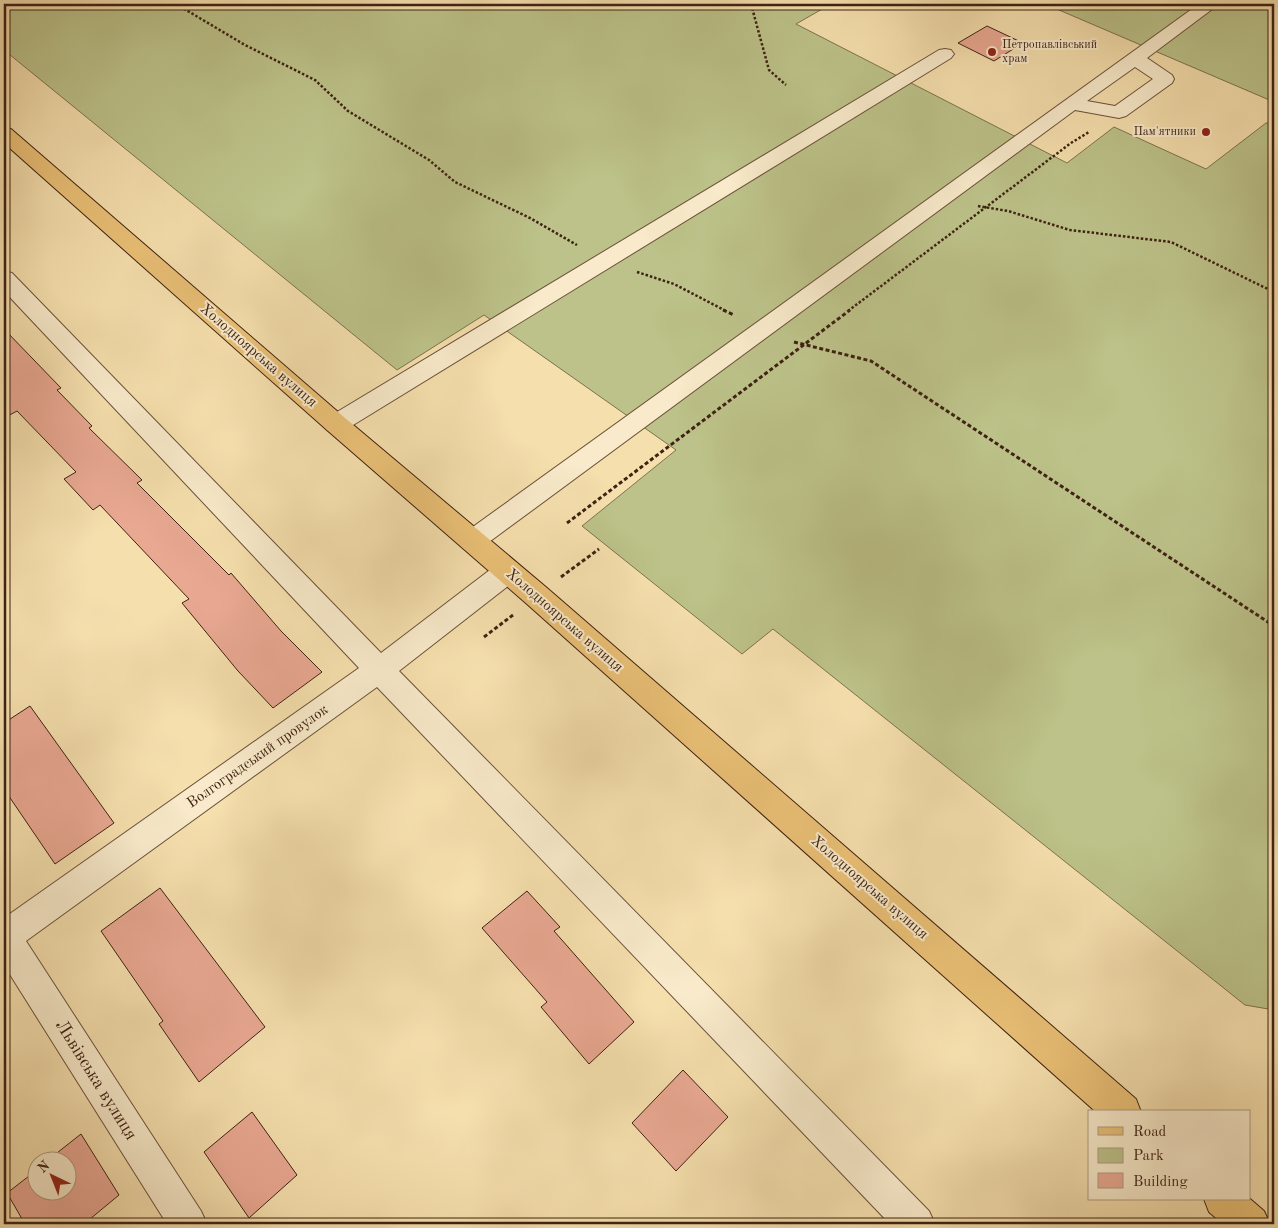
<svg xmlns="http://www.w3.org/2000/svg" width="1278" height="1228" viewBox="0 0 1278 1228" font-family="'Old Standard TT',serif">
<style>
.green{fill:#bcc289;stroke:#7e724e}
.building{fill:#e9a892;stroke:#3f2213}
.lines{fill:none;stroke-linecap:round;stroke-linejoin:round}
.minor-casing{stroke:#6c513a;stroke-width:2}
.major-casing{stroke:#3f2213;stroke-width:2}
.path-far1{stroke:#3f2213;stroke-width:2.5;stroke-dasharray:2.5 2;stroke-linecap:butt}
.path{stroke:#3f2213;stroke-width:3;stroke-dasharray:4 2.5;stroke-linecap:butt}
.minor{fill:#f8eaca;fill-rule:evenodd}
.major{fill:#eac076;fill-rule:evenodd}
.poi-dot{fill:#8f2418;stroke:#f8eaca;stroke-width:2}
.labels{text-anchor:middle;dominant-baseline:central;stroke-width:4;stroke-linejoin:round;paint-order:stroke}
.far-poi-label{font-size:12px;fill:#3f2213;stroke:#f8eaca;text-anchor:start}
.street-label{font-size:15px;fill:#3f2213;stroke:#f8eaca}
.near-street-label{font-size:18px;fill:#3f2213;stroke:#f8eaca}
</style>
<rect width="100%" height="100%" fill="#f5dfad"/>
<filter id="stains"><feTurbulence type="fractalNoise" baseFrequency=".004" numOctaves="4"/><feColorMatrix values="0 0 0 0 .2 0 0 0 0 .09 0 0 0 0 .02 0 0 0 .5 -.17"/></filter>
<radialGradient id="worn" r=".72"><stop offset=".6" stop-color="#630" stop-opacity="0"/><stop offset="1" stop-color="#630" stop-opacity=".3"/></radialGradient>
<g class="green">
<polygon points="4,4 831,4 796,24 1067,163 1114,127 1206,169 1266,123 1274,123 1274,1010 1245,1005 773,629 742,654 582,526 676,450 484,315 397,370 4,50"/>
<polygon points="1045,4 1274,4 1274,102"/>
</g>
<g class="building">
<polygon points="987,26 1023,43 994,61 958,43"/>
<polygon points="4,329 61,388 57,390 92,426 89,428 142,480 137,483 229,575 231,573 281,631 322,672 273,708 238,671 182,603 189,599 100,505 93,510 64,479 76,472 17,411 4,418"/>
<polygon points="30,706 114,823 55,864 4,789 4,723"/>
<polygon points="160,888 265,1027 199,1082 159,1024 163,1021 101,931"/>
<polygon points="527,891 560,927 554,931 634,1022 589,1064 541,1007 547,1002 482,928"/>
<polygon points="683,1070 728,1117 676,1171 632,1123"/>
<polygon points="252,1112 297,1175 249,1218 204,1152"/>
<polygon points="81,1134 119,1195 84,1224 25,1224 7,1193 38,1169 38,1190 68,1190 68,1160 48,1160"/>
</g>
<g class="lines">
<g class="minor-casing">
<g id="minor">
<path d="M1199 4H1219L1147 58 1172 75 1174 79 1172 83 1126 116 1119 118 1075 110 481 548 472 551 463 548 459 541 463 534ZM1135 67 1153 79 1115 106 1087 101Z"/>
<polygon points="945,49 951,50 954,54 951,58 345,430 336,433 327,430 324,424 327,418 939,50"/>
<polygon points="4,271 12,273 381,653 499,563 508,560 517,563 521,571 517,579 399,671 929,1211 935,1224 890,1224 377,687 26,941 201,1211 207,1224 167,1224 4,965 4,918 359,668 4,291"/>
</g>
</g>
<g class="major-casing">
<g id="major">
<polygon points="4,127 11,129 345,418 547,588 1136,1099 1141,1112 1096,1112 527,604 327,430 4,143"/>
<polygon points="1249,1198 1264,1211 1270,1224 1223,1224 1209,1212 1204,1199"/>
</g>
</g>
<g class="path-far1">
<polyline points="176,4 245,45 315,80 348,111 429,160 455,182 530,218 577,245"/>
<polyline points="751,4 769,70 786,85"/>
<polyline points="978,206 1008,211 1070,230 1171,242 1274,292"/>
<polyline points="637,272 674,284 726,311"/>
<polyline points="848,311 1071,143 1089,132"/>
</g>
<g class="path">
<polyline points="723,310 734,315"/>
<polyline points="794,342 871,361 1274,626"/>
<polyline points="567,523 850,310"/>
<polyline points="561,577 599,549"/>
<polyline points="484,637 513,615"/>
</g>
<use href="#minor" class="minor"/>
<use href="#major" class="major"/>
</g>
<g class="poi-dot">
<circle cx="992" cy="52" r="5"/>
<circle cx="1206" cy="132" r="5"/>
</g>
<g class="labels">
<g class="far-poi-label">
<text x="1002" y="45">Петропавлівський<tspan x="1002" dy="14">храм</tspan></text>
<text x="1196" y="132" text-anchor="end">Пам'ятники</text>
</g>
<g class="street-label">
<text transform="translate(258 356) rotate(41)">Холодноярська вулиця</text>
<text transform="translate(564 621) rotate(41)">Холодноярська вулиця</text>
<text transform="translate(258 757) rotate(-35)">Волгоградський провулок</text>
<text transform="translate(869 888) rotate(41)">Холодноярська вулиця</text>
</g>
<g class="near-street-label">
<text transform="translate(96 1080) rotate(58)">Львівська вулиця</text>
</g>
</g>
<rect width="1278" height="1228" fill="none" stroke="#f5dfad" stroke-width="20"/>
<rect x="5" y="5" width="1268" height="1218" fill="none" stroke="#3f2213" stroke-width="2.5"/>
<rect x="10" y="10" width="1258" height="1208" fill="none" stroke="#3f2213"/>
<rect x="1088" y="1110" width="162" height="90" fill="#f8eaca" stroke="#ae9a81"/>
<rect x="1098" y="1127" width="25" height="8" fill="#eac076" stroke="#ae9a81"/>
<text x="1133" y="1136" font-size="15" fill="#3f2213">Road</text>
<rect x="1098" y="1148" width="25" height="15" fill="#bcc289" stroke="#ae9a81"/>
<text x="1133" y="1160" font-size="15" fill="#3f2213">Park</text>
<rect x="1098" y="1173" width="25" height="15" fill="#e9a892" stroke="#ae9a81"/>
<text x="1133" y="1186" font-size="15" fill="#3f2213">Building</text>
<g transform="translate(52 1176) rotate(317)"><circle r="24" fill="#f8eaca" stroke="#ae9a81"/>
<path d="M0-4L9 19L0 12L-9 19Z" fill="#8f2418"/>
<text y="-8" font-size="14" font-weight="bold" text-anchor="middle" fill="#3f2213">N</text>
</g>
<rect width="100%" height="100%" filter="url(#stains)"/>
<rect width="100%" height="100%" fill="url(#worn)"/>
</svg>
